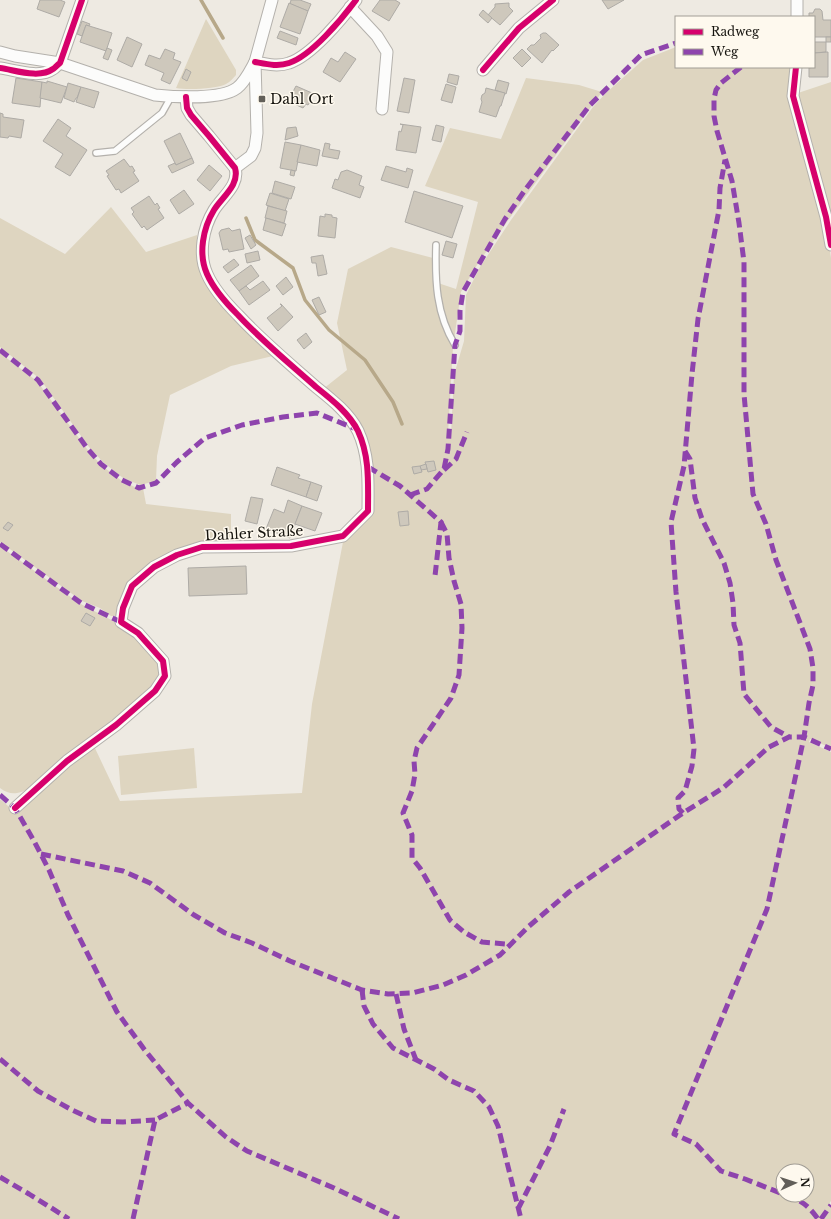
<svg xmlns="http://www.w3.org/2000/svg" width="831" height="1219" viewBox="0 0 831 1219" font-family="'Libre Baskerville',serif">
<style>
.green{fill:#ded5c0;fill-rule:evenodd}
.lines{fill:none;stroke-linecap:round;stroke-linejoin:round}
.stream{stroke:#b7a889;stroke-width:3.5}
.building{fill:#cec8bc;stroke:#aeaba6}
.service-casing{stroke:#b4b1ac;stroke-width:8}
.minor-casing{stroke:#b4b1ac;stroke-width:13}
.service{stroke:#fcfcfb;stroke-width:5.5}
.minor{stroke:#fcfcfb;stroke-width:11}
.quiet{stroke:#8e44ad;stroke-width:5;stroke-dasharray:10 5;stroke-linecap:butt}
.cycleway-casing{stroke:#fef9ee;stroke-width:8}
.cycleway{stroke:#d6006c;stroke-width:6}
.poi-dot{fill:#625f59;stroke:#fef9ee;stroke-width:1.5}
.labels{text-anchor:middle;dominant-baseline:central;stroke-width:3;stroke-linejoin:round;paint-order:stroke}
.poi-label{font-size:14px;fill:#16140f;stroke:#fef9ee;text-anchor:start}
.street-label{font-size:14px;fill:#16140f;stroke:#fef9ee}
</style>
<rect width="100%" height="100%" fill="#eeeae2"/>
<g class="green">
<path d="M206 19 236 70V75C233 78 230 82 226 84 217 89 187 90 176 88Z"/>
<path d="M676 47V67H794L791 98 825 218 831 258V748L810 739 809 742 831 752V1201L829 1204 831 1206V1219H0V799L15 812 93 744 120 801 302 793 312 704 343 542 371 512 367 444 323 389 347 370 337 323 348 269 391 247 433 258C434 287 438 323 453 347L448 434H451L454 375 464 341 466 295 480 267 511 220 593 107 606 93 643 60ZM783 1171H807V1195H783Z"/>
<polygon points="526,78 579,85 602,92 509,219 477,265 461,292 454,340 444,317 438,283 456,289 478,202 425,186 450,128 501,139"/>
<polygon points="831,82 831,235 795,94"/>
<polygon points="111,207 146,252 197,235 198,260 210,287 277,355 231,366 170,395 157,456 156,481 140,485 123,478 103,462 89,447 40,379 0,347 0,218 65,254"/>
<polygon points="0,353 37,381 87,449 101,465 122,481 139,489 143,488 146,504 231,514 231,543 151,566 116,616 111,616 100,608 82,601 0,542"/>
<path d="M0 546 79 603 119 624 136 635 161 662 162 676 155 689 33 787C20 793 12 797 0 788Z"/>
<polygon points="194,748 197,788 121,795 118,756"/>
</g>
<g class="lines">
<g class="stream">
<polyline points="201,0 223,38"/>
<polyline points="246,218 255,240 293,268 305,300 329,330 365,360 393,402 402,424"/>
</g>
</g>
<g class="building">
<polygon points="40,0 60,0 65,2 59,17 37,9"/>
<polygon points="291,0 300,0 311,4 308,11 290,4"/>
<polygon points="380,0 395,0 400,3 389,21 372,11"/>
<polygon points="602,0 624,0 608,9"/>
<polygon points="289,3 308,11 300,34 280,27"/>
<polygon points="509,3 509,7 513,11 500,25 488,15 495,7 495,4"/>
<polygon points="815,9 820,9 822,11 823,20 831,20 831,37 814,37 814,17 809,17 809,13 813,13"/>
<polygon points="483,10 492,18 488,23 479,15"/>
<polygon points="82,21 90,24 89,26 86,25 82,36 77,34"/>
<polygon points="86,25 112,33 106,51 80,42"/>
<polygon points="280,31 298,38 296,45 277,38"/>
<polygon points="543,33 546,33 559,45 553,51 552,50 542,63 527,49 531,45 534,45 541,38 540,35"/>
<polygon points="127,37 142,44 132,67 117,60"/>
<rect x="826" y="37" width="5" height="5"/>
<polygon points="814,42 826,42 826,52 814,53"/>
<polygon points="107,48 112,50 108,60 103,58"/>
<polygon points="165,49 175,53 173,59 181,62 170,84 161,80 164,73 145,65 149,55 160,59"/>
<polygon points="522,49 531,58 522,67 513,58"/>
<polygon points="345,52 356,59 340,82 323,72 331,58 338,62"/>
<polygon points="828,52 828,77 809,77 809,68 814,67 814,53"/>
<polygon points="186,69 191,72 187,81 182,78"/>
<polygon points="449,74 459,76 457,85 447,82"/>
<polygon points="16,78 42,82 40,107 12,103"/>
<polygon points="404,78 415,80 409,113 397,111"/>
<polygon points="498,80 509,83 506,94 495,90"/>
<polygon points="47,81 67,87 61,103 40,98 42,82 47,83"/>
<polygon points="68,83 81,87 77,98 76,98 74,102 64,98"/>
<polygon points="446,84 456,87 452,103 441,100"/>
<polygon points="296,86 312,93 309,97 312,99 308,105 306,104 303,108 288,101"/>
<polygon points="81,87 99,92 94,108 76,102"/>
<polygon points="486,88 505,93 501,106 500,106 496,117 479,112 482,102 481,99 482,95 485,93"/>
<polygon points="0,113 3,114 3,117 24,120 21,138 9,136 8,138 0,137"/>
<polygon points="58,119 71,128 66,136 87,150 70,176 55,167 63,154 43,141"/>
<polygon points="400,124 421,127 416,153 396,150 399,131 401,132 403,125"/>
<polygon points="436,125 444,127 441,142 432,140"/>
<polygon points="296,127 298,136 285,140 287,128"/>
<polygon points="180,133 192,158 176,165 164,141"/>
<polygon points="285,142 301,145 296,171 280,168"/>
<polygon points="325,143 330,144 329,149 340,151 338,159 322,156"/>
<polygon points="301,145 320,150 317,166 297,162"/>
<polygon points="192,158 194,163 172,173 168,166 175,163 176,165"/>
<polygon points="124,159 130,167 132,166 135,171 133,172 139,181 121,193 119,189 116,190 107,176 109,175 106,171"/>
<polygon points="209,165 222,176 210,191 197,180"/>
<polygon points="386,166 406,172 407,168 413,170 408,188 381,180"/>
<polygon points="291,170 295,171 294,176 290,175"/>
<polygon points="347,170 362,176 359,185 364,187 360,198 332,188 335,179 338,180 341,172"/>
<polygon points="275,181 295,187 291,199 272,193"/>
<polygon points="184,190 194,204 179,214 170,200"/>
<polygon points="414,191 463,206 452,238 405,222"/>
<polygon points="270,193 289,199 285,211 266,205"/>
<polygon points="149,196 155,205 157,203 160,208 158,209 164,218 147,230 144,226 142,228 132,214 134,212 131,208"/>
<polygon points="268,206 287,211 284,223 265,218"/>
<polygon points="325,214 332,215 332,217 337,218 335,238 318,236 320,216 325,217"/>
<polygon points="266,218 286,224 282,236 263,230"/>
<polygon points="229,228 232,231 240,229 244,249 229,252 228,249 223,250 219,233 221,230"/>
<polygon points="250,235 256,245 251,249 245,238"/>
<polygon points="446,241 457,244 453,258 442,255"/>
<polygon points="258,251 260,260 247,263 245,254"/>
<polygon points="323,255 327,274 318,276 316,263 312,263 311,257"/>
<polygon points="234,259 239,265 228,273 223,267"/>
<polygon points="251,265 259,276 239,291 230,280"/>
<polygon points="286,277 293,287 283,295 276,286"/>
<polygon points="263,281 270,290 249,305 239,291 246,286 250,290"/>
<polygon points="319,297 326,312 319,315 312,300"/>
<polygon points="280,304 281,304 293,317 278,331 267,318 282,306"/>
<polygon points="306,333 312,342 304,349 297,340"/>
<polygon points="434,461 436,470 428,472 425,462"/>
<polygon points="426,464 427,469 421,470 420,466"/>
<polygon points="420,466 422,472 414,474 412,467"/>
<polygon points="277,467 300,475 298,478 311,482 306,497 271,485"/>
<polygon points="311,482 322,486 317,501 306,497"/>
<polygon points="251,497 263,499 257,524 245,521"/>
<polygon points="288,500 302,506 290,538 266,529 274,509 284,513"/>
<polygon points="302,506 322,513 315,531 295,524"/>
<polygon points="408,511 409,525 400,526 398,512"/>
<polygon points="8,522 13,525 8,531 3,528"/>
<polygon points="246,566 247,594 189,596 188,568"/>
<polygon points="86,613 95,618 90,626 81,621"/>
</g>
<g class="lines">
<g class="service-casing">
<g id="service">
<polyline points="96,153 115,151 162,113 171,97"/>
<path d="M436 245C435 281 436 314 455 345"/>
</g>
</g>
<g class="minor-casing">
<g id="minor">
<polyline points="350,7 377,36 387,52 382,109"/>
<polyline points="797,17 797,0"/>
<path d="M0 52 15 56 60 63 155 95C175 97 221 100 237 88 245 82 250 71 255 62"/>
<path d="M255 62C266 64 278 67 289 63 311 56 342 19 356 0"/>
<polyline points="796,67 793,96 826,217 831,245"/>
<path d="M0 68C15 70 39 79 53 69 55 68 57 65 60 63L82 0"/>
<polyline points="483,70 519,28 553,0"/>
<polyline points="235,168 251,156 255,148 257,133 255,62 272,0"/>
<path d="M15 808 67 761 116 725 155 691 165 676 163 661 138 633 121 622 123 608 132 586 154 567 177 555 202 547 291 546 343 536 368 511C368 484 370 457 358 431 349 413 331 399 316 387 289 363 262 341 238 315 226 303 214 290 207 274 198 254 203 228 214 210 222 197 240 185 235 168L209 136 191 115 187 108 186 97"/>
</g>
</g>
<use href="#service" class="service"/>
<use href="#minor" class="minor"/>
<g class="quiet">
<polyline points="741,67 721,83 716,90 714,99 714,116 717,131 732,181 739,223 744,262 744,394 753,494 766,524 776,560 810,649 813,668 813,685 809,703 804,737 767,909 674,1134 696,1144 721,1171 745,1179 783,1194"/>
<polyline points="0,350 38,380 87,448 101,464 122,480 139,488 156,483 177,462 205,438 242,425 283,417 317,413 356,429"/>
<polyline points="685,451 690,459 695,498 702,519 724,563 730,583 733,603 734,625 740,643 744,694 771,727 789,737"/>
<polyline points="368,467 400,486 441,522 435,576"/>
<polyline points="444,470 456,459 467,432"/>
<polyline points="410,495 427,489 444,469 448,449 455,345 460,331 460,311 463,292 505,219 525,190 590,105 641,55 676,43"/>
<polyline points="441,522 447,534 449,558 454,581 461,604 462,628 459,675 451,698 417,748 414,761 415,774 412,791 403,813 412,835 412,858 420,868 450,920 464,932 482,942 506,944 510,946"/>
<polyline points="0,544 81,603 121,622"/>
<polyline points="0,795 15,808 34,841 49,870 68,915 117,1012 144,1049 188,1103 226,1137 247,1151 334,1188 399,1219"/>
<polyline points="683,813 679,809 678,798 685,791 692,766 694,749 676,592 671,522 684,466 692,374 698,319 719,210 720,188 725,160"/>
<polyline points="41,854 123,871 150,883 194,915 225,933 252,943 290,961 362,990 388,994 412,993 443,985 466,975 500,955 528,927 569,892 683,813 723,788 769,747 789,737 804,737 831,749"/>
<polyline points="362,990 364,1006 373,1024 393,1048 434,1069 449,1080 474,1091 489,1107 498,1126 521,1219"/>
<polyline points="396,994 404,1029 416,1060"/>
<polyline points="0,1059 38,1091 72,1110 96,1121 123,1122 155,1120"/>
<polyline points="0,1177 29,1194 69,1219"/>
<path d="M786 1195C802 1201 808 1205 818 1219"/>
<polyline points="518,1209 550,1146 564,1109"/>
<polyline points="133,1219 155,1120 188,1103"/>
<polyline points="821,1219 831,1205"/>
</g>
<g class="cycleway-casing">
<g id="cycleway">
<path d="M255 62C266 64 278 67 289 63 311 56 342 19 356 0"/>
<polyline points="796,67 793,96 826,217 831,245"/>
<path d="M0 68C15 70 39 79 53 69 55 68 57 65 60 63L82 0"/>
<polyline points="483,70 519,28 553,0"/>
<path d="M15 808 67 761 116 725 155 691 165 676 163 661 138 633 121 622 123 608 132 586 154 567 177 555 202 547 291 546 343 536 368 511C368 484 370 457 358 431 349 413 331 399 316 387 289 363 262 341 238 315 226 303 214 290 207 274 198 254 203 228 214 210 222 197 240 185 235 168L209 136 191 115 187 108 186 97"/>
</g>
</g>
<use href="#cycleway" class="cycleway"/>
</g>
<rect class="poi-dot" x="258" y="95" width="8" height="8" rx="2"/>
<g class="labels">
<g class="poi-label">
<text x="270" y="99">Dahl Ort</text>
</g>
<g class="street-label">
<text transform="translate(254 533) rotate(-3)">Dahler Straße</text>
</g>
</g>
<rect x="675" y="16" width="140" height="52" fill="#fef9ee" stroke="#a19d95"/>
<rect x="683" y="29" width="20" height="6" fill="#d6006c" stroke="#a19d95"/>
<text x="711" y="36" font-size="12" fill="#16140f">Radweg</text>
<rect x="683" y="49" width="20" height="6" fill="#8e44ad" stroke="#a19d95"/>
<text x="711" y="56" font-size="12" fill="#16140f">Weg</text>
<g transform="translate(795 1183) rotate(87)"><circle r="19" fill="#fef9ee" stroke="#a19d95"/>
<path d="M0-3L7 15L0 10L-7 15Z" fill="#625f59"/>
<text y="-6" font-size="11" font-weight="bold" text-anchor="middle" fill="#16140f">N</text>
</g>
</svg>
